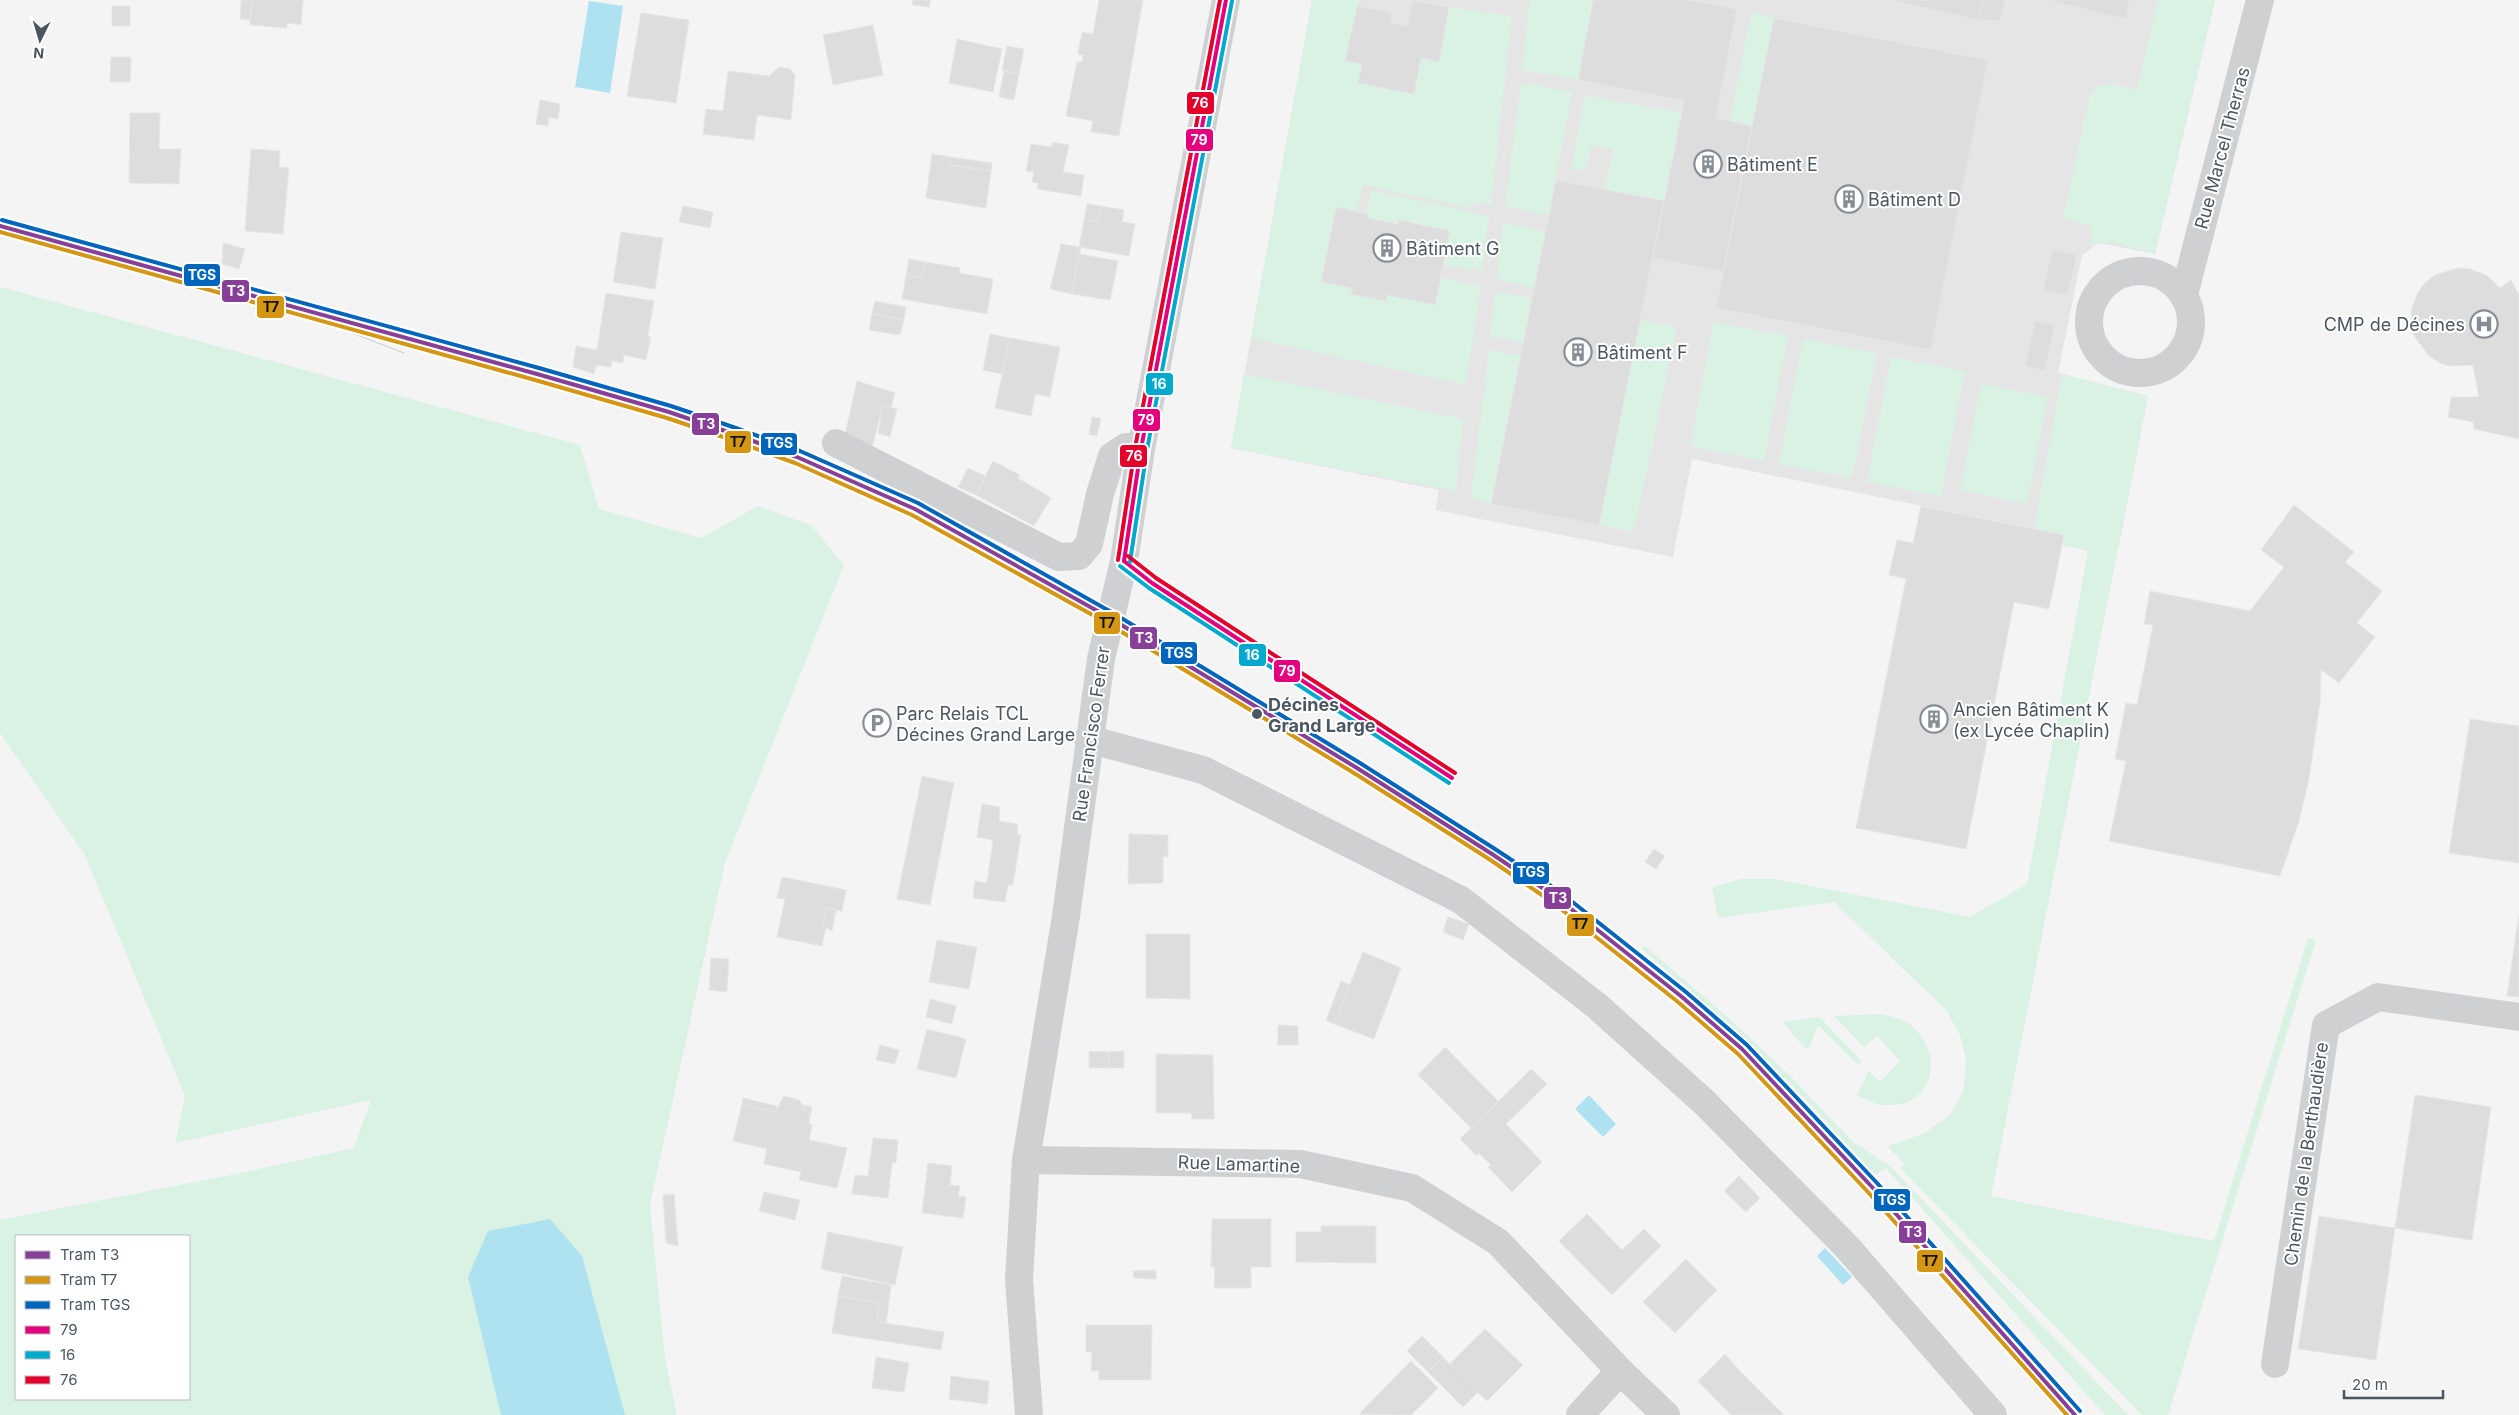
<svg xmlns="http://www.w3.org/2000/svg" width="2519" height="1415" viewBox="0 0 2519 1415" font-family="Inter,sans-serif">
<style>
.education{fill:#e6e5e6}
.green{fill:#d9f2e3;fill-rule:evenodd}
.water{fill:#aee2f0}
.building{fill:#ddddde;stroke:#e5e6e7}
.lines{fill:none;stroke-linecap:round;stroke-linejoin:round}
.minor{stroke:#ced0d2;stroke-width:28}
.tram{stroke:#c9cacc;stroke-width:1}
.bus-1-casing{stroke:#fff;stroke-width:8}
.bus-2-casing{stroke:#fff;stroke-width:8}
.bus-3-casing{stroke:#fff;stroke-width:8}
.bus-1{stroke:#e5007d;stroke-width:4}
.bus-2{stroke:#00a9ce;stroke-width:4}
.bus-3{stroke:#e4002b;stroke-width:4}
.tram-1-casing{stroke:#fff;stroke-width:8}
.tram-2-casing{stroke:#fff;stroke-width:8}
.tram-3-casing{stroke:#fff;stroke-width:8}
.tram-1{stroke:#873f98;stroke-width:4}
.tram-2{stroke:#d49613;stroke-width:4}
.tram-3{stroke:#0065bd;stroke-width:4}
.stop-dot{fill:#4a5661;stroke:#fff;stroke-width:2}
.labels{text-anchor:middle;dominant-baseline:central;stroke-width:4;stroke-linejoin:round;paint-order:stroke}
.street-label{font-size:18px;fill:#4a5661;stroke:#fff}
.poi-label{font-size:18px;fill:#4a5661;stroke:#fff;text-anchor:start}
.stop-label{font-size:18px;font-weight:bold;fill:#4a5661;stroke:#fff;text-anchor:start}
.line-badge{stroke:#fff;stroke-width:2}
.badge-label{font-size:14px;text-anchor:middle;font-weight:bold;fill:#fff}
.pale-badge-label{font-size:14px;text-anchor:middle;font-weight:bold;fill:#111}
</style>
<rect width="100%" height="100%" fill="#f4f4f4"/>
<polygon class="education" points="1312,0 2215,0 2155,254 2099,243 2082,255 2058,373 2148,396 2119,546 1692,459 1673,557 1435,510 1439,490 1231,448"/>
<g class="green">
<polygon points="1312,0 1359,0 1346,61 1362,64 1358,83 1414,94 1421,58 1439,61 1449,7 1512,16 1491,205 1472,202 1471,208 1363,185 1357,212 1336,208 1321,281 1352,288 1351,294 1385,301 1387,295 1435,305 1441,278 1481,286 1466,385 1251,338"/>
<polygon points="1530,0 1593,0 1578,80 1522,70"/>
<path d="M2158 0H2215L2155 254C2136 250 2108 236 2091 247V225L2063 219 2090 94C2103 77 2119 87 2137 90Z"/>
<polygon points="1751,12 1774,18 1752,126 1730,121"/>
<polygon points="1521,83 1572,92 1549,215 1505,207"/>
<polygon points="1585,95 1682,113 1664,201 1605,189 1613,148 1591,145 1585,171 1571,169"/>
<polygon points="1371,190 1489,216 1482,271 1444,265 1450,231 1400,220 1398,224 1368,218 1369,215 1366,214"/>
<polygon points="1503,222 1545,232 1534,288 1497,279"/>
<path d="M0 287 580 445 599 509 701 538 758 506 811 525 844 565 725 863 650 1204 665 1358 677 1415H0V1220L231 1175 354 1148 371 1100 175 1143 185 1096 85 855 0 733ZM16 1236H189V1399H16Z"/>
<polygon points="1495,291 1532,298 1523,342 1490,336"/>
<polygon points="1640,320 1677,327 1634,532 1599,525"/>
<polygon points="1714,322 1788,336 1764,461 1690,446"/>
<polygon points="1803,339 1877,353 1852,478 1779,464"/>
<polygon points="1489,350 1521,356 1491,504 1471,498"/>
<polygon points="1891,357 1965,371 1941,496 1867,482"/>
<polygon points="1244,374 1463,419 1456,491 1231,448"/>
<polygon points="2062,374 2148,396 1991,1196 2214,1241 2308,938 2316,940 2168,1415 2142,1415 1901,1169 1904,1164 1888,1146 1923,1134 1950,1115 1964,1090 1966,1059 1960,1035 1946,1010 1834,902 1718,918 1712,887 1741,879 1775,879 1970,917 2027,884 2088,551 2062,545 2064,535 2034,528"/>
<polygon points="1981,384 2048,397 2027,504 1960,490"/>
<polygon points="1645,946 1730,1019 1795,1081 1853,1142 1891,1167 2128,1415 2105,1415 1886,1168 1875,1175 1811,1105 1768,1062 1641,948"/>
<path d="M1880 1014C1892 1017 1907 1019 1915 1029 1946 1061 1930 1110 1882 1105 1874 1104 1865 1099 1857 1095L1869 1071 1880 1082 1900 1061 1877 1036 1864 1047 1834 1016Z"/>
<polygon points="1819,1017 1862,1061 1858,1065 1818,1025 1809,1048 1805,1048 1784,1024 1784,1022"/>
</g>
<g class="water">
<polygon points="589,1 623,6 610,93 575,87"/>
<polygon points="1589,1095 1616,1124 1603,1137 1575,1109"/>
<polygon points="550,1219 582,1256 625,1415 501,1415 468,1277 488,1231"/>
<polygon points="1825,1248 1852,1277 1843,1285 1817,1256"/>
</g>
<g class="building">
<polygon points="241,0 252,0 251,20 240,19"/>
<polygon points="252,0 303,0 301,25 287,23 287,28 250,25"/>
<polygon points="913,0 931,0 929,7 912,5"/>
<polygon points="1099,0 1143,0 1119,136 1091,132 1093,121 1066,116 1077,62 1082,62 1083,55 1078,54 1082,32 1093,34"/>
<polygon points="1412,0 1449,7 1439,62 1421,58 1414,94 1358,83 1362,64 1345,61 1357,6 1392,13 1391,23 1407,26"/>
<polygon points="1593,0 1690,0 1737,9 1716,118 1752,126 1723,272 1653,258 1684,101 1578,80"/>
<polygon points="1890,0 1983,0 1979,20"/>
<polygon points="1983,0 2006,0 2000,21 1979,20"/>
<polygon points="2047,0 2130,0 2126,18 2129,20"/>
<rect x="112" y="6" width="18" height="20"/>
<polygon points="641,13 689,20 676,103 627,96"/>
<polygon points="1774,18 1988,60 1931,350 1716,308"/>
<polygon points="873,25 883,75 833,85 823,35"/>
<polygon points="957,39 1002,49 993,92 949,83"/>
<polygon points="1007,46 1024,49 1019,74 1002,70"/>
<polygon points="111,57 131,57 130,82 110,82"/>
<polygon points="779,67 790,69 795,75 791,120 757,115 754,140 703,134 706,109 723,111 728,71 769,76"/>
<polygon points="1004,71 1019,74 1014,100 999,97"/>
<polygon points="540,100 560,104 558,119 549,117 548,126 536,124"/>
<polygon points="130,113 160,113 159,149 181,149 179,184 129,183"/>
<polygon points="1052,142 1069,145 1063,172 1084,175 1081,196 1037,189 1038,183 1032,182 1034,172 1026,171 1031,144 1052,147"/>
<polygon points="251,149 280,151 279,167 289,168 283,234 245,231"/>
<polygon points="932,154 951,157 950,165 991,171 986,208 926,198"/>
<polygon points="951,157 992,163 991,171 950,165"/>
<polygon points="1556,180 1664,201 1599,525 1491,504"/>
<polygon points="1087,204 1101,206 1098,222 1084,220"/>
<polygon points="683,206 713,212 710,228 679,222"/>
<polygon points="1101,206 1124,210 1122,222 1135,224 1129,256 1079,247 1084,220 1098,222"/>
<polygon points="1336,207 1369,215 1368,218 1398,224 1399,220 1450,231 1435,305 1387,295 1386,301 1351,294 1352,288 1321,282"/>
<polygon points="621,232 663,238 655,289 613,282"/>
<polygon points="223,243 245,249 239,269 222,264"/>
<polygon points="1061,244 1081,247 1072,294 1050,289"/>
<polygon points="2052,249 2077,255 2068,295 2043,290"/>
<polygon points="1079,254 1118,261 1110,300 1072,294"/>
<polygon points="909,259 925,262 922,278 906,275"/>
<polygon points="925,262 960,268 959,273 993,279 987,314 902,299 906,275 922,278"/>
<polygon points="2458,268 2470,269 2486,275 2500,288 2511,280 2519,295 2519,439 2474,429 2473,422 2448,417 2451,397 2479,397 2473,365 2449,366 2440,363 2428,355 2413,334 2411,312 2417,294 2424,284 2435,275"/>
<polygon points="606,293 654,301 648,336 651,337 646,360 624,355 623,363 612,361 611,367 596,365 594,374 573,367 576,346 597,350"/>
<polygon points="875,301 906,307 904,320 872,314"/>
<polygon points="872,314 904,320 900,335 869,330"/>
<polygon points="2035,321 2055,325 2045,371 2025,366"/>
<polygon points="990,334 1010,338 1002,374 983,370"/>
<polygon points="1010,338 1060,347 1050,397 1035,394 1031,416 995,408"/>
<polygon points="857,381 895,393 891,407 883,405 872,448 845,435"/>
<polygon points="883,405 897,409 890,437 878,433"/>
<polygon points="1092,417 1101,418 1097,436 1089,434"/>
<polygon points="993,461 1020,475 1018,478 1051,498 1034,526 976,495"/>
<polygon points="968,468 985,476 976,495 958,487"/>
<polygon points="2294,505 2354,552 2345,562 2382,591 2357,623 2375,637 2339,683 2321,670 2320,702 2309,779 2299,821 2280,876 2109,841 2126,761 2115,759 2126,703 2137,705 2153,625 2144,624 2150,591 2250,611 2284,567 2261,550"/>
<polygon points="1921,506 2064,535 2049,609 2014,602 1966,849 1856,828 1906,579 1889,575 1897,540 1913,543"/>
<polygon points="2470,719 2519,726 2519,863 2449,853"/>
<polygon points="922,776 954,783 930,905 897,899"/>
<polygon points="982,804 1000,807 999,821 1018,824 1017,834 1021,835 1013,885 1008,885 1005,902 973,898 975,881 987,883 993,840 977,837"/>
<polygon points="1129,834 1168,835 1168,857 1163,856 1163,883 1128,884"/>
<polygon points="1654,849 1665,856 1656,869 1645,862"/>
<polygon points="782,877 846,890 842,911 826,908 822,926 826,927 822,946 777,937 785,899 777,898"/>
<polygon points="826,908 836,910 832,931 822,926"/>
<polygon points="2519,914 2519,997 2507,996"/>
<polygon points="1448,917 1469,924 1463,940 1443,932"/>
<polygon points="1146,934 1190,934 1190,999 1146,998"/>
<polygon points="937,940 977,947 969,989 929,982"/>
<polygon points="1363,952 1401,968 1374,1039 1334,1024"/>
<polygon points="711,958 729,959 727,992 709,990"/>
<polygon points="1341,981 1350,985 1334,1024 1326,1020"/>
<polygon points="930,999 956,1006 952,1024 926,1017"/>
<polygon points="1278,1025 1298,1026 1298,1045 1278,1045"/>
<polygon points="927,1029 966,1039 956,1078 917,1069"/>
<polygon points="880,1045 899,1050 895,1064 876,1060"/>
<polygon points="1445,1047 1498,1101 1471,1128 1418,1075"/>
<polygon points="1089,1051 1109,1052 1109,1068 1089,1068"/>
<polygon points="1124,1051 1124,1068 1109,1068 1109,1052"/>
<polygon points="1156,1054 1213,1055 1214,1119 1192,1119 1191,1113 1156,1113"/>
<polygon points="1531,1069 1547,1084 1506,1124 1542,1162 1512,1192 1488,1167 1491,1165 1479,1153 1477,1156 1460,1139"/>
<polygon points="2415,1095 2491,1107 2472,1240 2395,1228"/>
<polygon points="784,1096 799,1100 810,1117 809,1124 812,1125 809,1140 847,1148 837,1188 799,1180 801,1172 764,1164 767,1149 733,1141 742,1104 775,1112"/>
<polygon points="743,1098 777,1106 775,1112 742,1104"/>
<polygon points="803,1105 812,1107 810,1117"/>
<polygon points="873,1138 898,1140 896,1163 892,1163 888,1198 852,1194 855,1175 868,1176"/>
<polygon points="928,1163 952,1166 950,1185 960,1186 958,1196 966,1197 963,1218 922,1213"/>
<polygon points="1739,1176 1760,1198 1746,1212 1724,1191"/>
<polygon points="764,1192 800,1200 795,1220 759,1211"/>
<polygon points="674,1194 678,1246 666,1243 663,1195"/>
<polygon points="1587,1214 1622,1250 1644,1229 1661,1246 1612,1295 1559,1241"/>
<polygon points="2319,1216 2395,1228 2376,1360 2298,1349"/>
<polygon points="1212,1219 1271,1219 1271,1267 1251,1267 1251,1288 1214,1288 1215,1267 1211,1267"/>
<polygon points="1321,1226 1376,1226 1376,1263 1296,1262 1296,1232 1321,1232"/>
<polygon points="828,1232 903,1247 895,1285 821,1269"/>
<polygon points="1686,1259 1717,1290 1704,1303 1699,1298 1670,1328 1643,1302"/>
<polygon points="1156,1270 1156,1279 1134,1278 1133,1271"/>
<polygon points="842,1276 891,1285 886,1324 877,1322 879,1303 838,1296"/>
<polygon points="838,1296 879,1303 877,1322 944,1332 941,1350 832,1333"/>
<polygon points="1699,1298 1704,1303 1675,1333 1670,1328"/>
<polygon points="1086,1325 1152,1325 1151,1380 1099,1380 1099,1371 1091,1371 1092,1352 1086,1352"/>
<polygon points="1485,1329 1523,1365 1487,1401 1449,1365"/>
<polygon points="1422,1336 1443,1357 1428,1372 1407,1351"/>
<polygon points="1725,1354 1739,1370 1784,1415 1731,1415 1698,1381"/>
<polygon points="876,1357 909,1363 904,1392 872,1388"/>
<polygon points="1443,1357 1478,1392 1463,1407 1428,1372"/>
<polygon points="1411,1361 1438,1388 1411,1415 1359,1414"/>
<polygon points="951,1376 989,1381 987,1404 949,1399"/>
</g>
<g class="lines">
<g class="minor">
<circle cx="2140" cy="322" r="51"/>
<polyline points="2184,295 2260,0"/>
<polyline points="836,443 1059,557 1079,556 1089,544 1100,494 1112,456 1126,447 1141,449"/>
<polyline points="1088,739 1203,770 1461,900 1597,1006 1704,1102 1846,1246 1993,1415"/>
<polyline points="1026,1160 1300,1164 1412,1188 1498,1242 1620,1371 1666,1415"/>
<polyline points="2275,1364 2326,1025 2378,997 2519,1017"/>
<polyline points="1029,1415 1019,1279 1026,1160 1066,916 1101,659 1124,561 1141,449 1226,0"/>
<polyline points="1580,1415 1620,1371"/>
</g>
<polyline class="tram" points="261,298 404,353"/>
<g class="bus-1-casing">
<g id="bus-1">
<polyline points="1124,561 1141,449 1226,0"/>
<polyline points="1124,561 1152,583 1452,778"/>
</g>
</g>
<g class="bus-2-casing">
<g id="bus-2">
<polyline points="1130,562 1147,450 1232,1"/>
<polyline points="1120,566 1149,588 1449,783"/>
</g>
</g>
<g class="bus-3-casing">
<g id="bus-3">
<polyline points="1128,556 1156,578 1455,773"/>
<polyline points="1118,560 1135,448 1220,0"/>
</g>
</g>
<use href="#bus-1" class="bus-1"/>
<use href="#bus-2" class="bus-2"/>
<use href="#bus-3" class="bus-3"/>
<g class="tram-1-casing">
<polyline id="tram-1" points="0,226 537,374 669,412 731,433 797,457 915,509 1110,618 1357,768 1492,854 1556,897 1682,997 1742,1049 1872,1187 2075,1415"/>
</g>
<g class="tram-2-casing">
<polyline id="tram-2" points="0,232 535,380 667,418 729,439 795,463 912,515 1107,623 1354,773 1489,859 1552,902 1678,1002 1738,1054 1867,1191 2067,1415"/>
</g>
<g class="tram-3-casing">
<polyline id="tram-3" points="2,220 539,368 671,406 733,427 800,451 918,503 1113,613 1360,763 1495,849 1560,892 1686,992 1747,1045 1877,1183 2080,1411"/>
</g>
<use href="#tram-1" class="tram-1"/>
<use href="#tram-2" class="tram-2"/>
<use href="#tram-3" class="tram-3"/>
</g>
<defs>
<g id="building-ring" transform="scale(1.4375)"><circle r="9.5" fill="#fff" stroke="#868d94" stroke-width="1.5"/><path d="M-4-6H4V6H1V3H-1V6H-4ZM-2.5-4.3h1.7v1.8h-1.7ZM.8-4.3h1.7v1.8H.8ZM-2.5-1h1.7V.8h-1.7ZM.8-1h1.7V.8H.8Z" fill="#868d94"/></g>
<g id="hospital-ring" transform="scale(1.4375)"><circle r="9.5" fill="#fff" stroke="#868d94" stroke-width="1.5"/><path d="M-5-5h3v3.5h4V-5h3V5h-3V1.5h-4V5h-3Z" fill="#868d94"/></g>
<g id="parking-ring" transform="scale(1.4375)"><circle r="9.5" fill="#fff" stroke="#868d94" stroke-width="1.5"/><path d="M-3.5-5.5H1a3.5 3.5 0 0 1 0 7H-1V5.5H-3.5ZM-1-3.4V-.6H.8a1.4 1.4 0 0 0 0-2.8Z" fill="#868d94"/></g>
</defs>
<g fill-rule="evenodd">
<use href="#building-ring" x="1708" y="164"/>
<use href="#building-ring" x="1849" y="199"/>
<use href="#building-ring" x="1387" y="248"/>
<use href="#hospital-ring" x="2484" y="324"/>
<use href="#building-ring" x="1578" y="352"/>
<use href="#building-ring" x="1934" y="719"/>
<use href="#parking-ring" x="877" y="723"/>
</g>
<circle class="stop-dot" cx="1257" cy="714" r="6"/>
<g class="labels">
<g class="street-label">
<text transform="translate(2222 148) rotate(-75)">Rue Marcel Therras</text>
<text transform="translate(1091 734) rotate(-82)">Rue Francisco Ferrer</text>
<text transform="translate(2306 1154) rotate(-82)">Chemin de la Berthaudière</text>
<text transform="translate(1239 1164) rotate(2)">Rue Lamartine</text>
</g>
<g class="poi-label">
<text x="1727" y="164">Bâtiment E</text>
<text x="1868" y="199">Bâtiment D</text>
<text x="1406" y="248">Bâtiment G</text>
<text x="2465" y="324" text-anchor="end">CMP de Décines</text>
<text x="1597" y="352">Bâtiment F</text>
<text x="1953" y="709">Ancien Bâtiment K<tspan x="1953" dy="21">(ex Lycée Chaplin)</tspan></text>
<text x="896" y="713">Parc Relais TCL<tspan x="896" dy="21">Décines Grand Large</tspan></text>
</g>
<g class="stop-label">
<text x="1268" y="704">Décines<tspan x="1268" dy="21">Grand Large</tspan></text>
</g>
</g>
<g class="line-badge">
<rect x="1186" y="91" width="29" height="24" rx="5" fill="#e4002b"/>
<rect x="1185" y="128" width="29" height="24" rx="5" fill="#e5007d"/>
<rect x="183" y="263" width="38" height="24" rx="5" fill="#0065bd"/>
<rect x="221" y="279" width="29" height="24" rx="5" fill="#873f98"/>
<rect x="256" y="295" width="29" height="24" rx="5" fill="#d49613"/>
<rect x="1145" y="372" width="29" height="24" rx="5" fill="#00a9ce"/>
<rect x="1132" y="408" width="29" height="24" rx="5" fill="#e5007d"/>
<rect x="691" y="412" width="29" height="24" rx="5" fill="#873f98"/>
<rect x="724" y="430" width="28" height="24" rx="5" fill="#d49613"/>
<rect x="760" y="432" width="38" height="24" rx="5" fill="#0065bd"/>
<rect x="1119" y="444" width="29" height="24" rx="5" fill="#e4002b"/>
<rect x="1093" y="611" width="28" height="24" rx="5" fill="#d49613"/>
<rect x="1129" y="626" width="29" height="24" rx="5" fill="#873f98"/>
<rect x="1160" y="641" width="38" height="24" rx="5" fill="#0065bd"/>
<rect x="1238" y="643" width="29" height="24" rx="5" fill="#00a9ce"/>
<rect x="1273" y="659" width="28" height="24" rx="5" fill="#e5007d"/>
<rect x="1512" y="861" width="38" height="24" rx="5" fill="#0065bd"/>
<rect x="1543" y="886" width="29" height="24" rx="5" fill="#873f98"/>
<rect x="1566" y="913" width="29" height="24" rx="5" fill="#d49613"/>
<rect x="1873" y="1188" width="38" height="24" rx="5" fill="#0065bd"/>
<rect x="1898" y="1220" width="29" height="24" rx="5" fill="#873f98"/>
<rect x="1916" y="1249" width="28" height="24" rx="5" fill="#d49613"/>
</g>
<g class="badge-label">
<text x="1200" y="108">76</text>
<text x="1199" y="145">79</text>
<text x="202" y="280">TGS</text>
<text x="236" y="296">T3</text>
<text x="1159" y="389">16</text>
<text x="1146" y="425">79</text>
<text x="706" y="429">T3</text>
<text x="779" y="448">TGS</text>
<text x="1134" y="461">76</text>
<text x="1144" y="643">T3</text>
<text x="1179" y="658">TGS</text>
<text x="1252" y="660">16</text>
<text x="1287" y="676">79</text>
<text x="1531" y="877">TGS</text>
<text x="1558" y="903">T3</text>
<text x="1892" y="1205">TGS</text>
<text x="1913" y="1237">T3</text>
</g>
<g class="pale-badge-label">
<text x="271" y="312">T7</text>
<text x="738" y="447">T7</text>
<text x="1107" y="628">T7</text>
<text x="1580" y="929">T7</text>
<text x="1930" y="1266">T7</text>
</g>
<rect x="15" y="1235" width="175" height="165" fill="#ffffff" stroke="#b7bbc0"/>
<rect x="25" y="1251" width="25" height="8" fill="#873f98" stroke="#b7bbc0"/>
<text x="60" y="1260" font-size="15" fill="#4a5661">Tram T3</text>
<rect x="25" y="1276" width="25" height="8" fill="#d49613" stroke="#b7bbc0"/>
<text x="60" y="1285" font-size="15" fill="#4a5661">Tram T7</text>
<rect x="25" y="1301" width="25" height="8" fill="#0065bd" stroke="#b7bbc0"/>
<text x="60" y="1310" font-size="15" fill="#4a5661">Tram TGS</text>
<rect x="25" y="1326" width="25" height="8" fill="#e5007d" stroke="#b7bbc0"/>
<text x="60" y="1335" font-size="15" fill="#4a5661">79</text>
<rect x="25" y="1351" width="25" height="8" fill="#00a9ce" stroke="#b7bbc0"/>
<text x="60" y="1360" font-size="15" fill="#4a5661">16</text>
<rect x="25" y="1376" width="25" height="8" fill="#e4002b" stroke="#b7bbc0"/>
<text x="60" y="1385" font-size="15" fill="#4a5661">76</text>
<g transform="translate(40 40) rotate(185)" stroke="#ffffff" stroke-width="4" paint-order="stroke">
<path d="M0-4L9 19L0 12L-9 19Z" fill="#4a5661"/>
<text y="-8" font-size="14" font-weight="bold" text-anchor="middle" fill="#4a5661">N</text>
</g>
<path d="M2344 1390v8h99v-8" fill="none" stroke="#4a5661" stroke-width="2.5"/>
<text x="2352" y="1390" font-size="15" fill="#4a5661" stroke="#ffffff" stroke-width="4" paint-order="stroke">20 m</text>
</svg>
